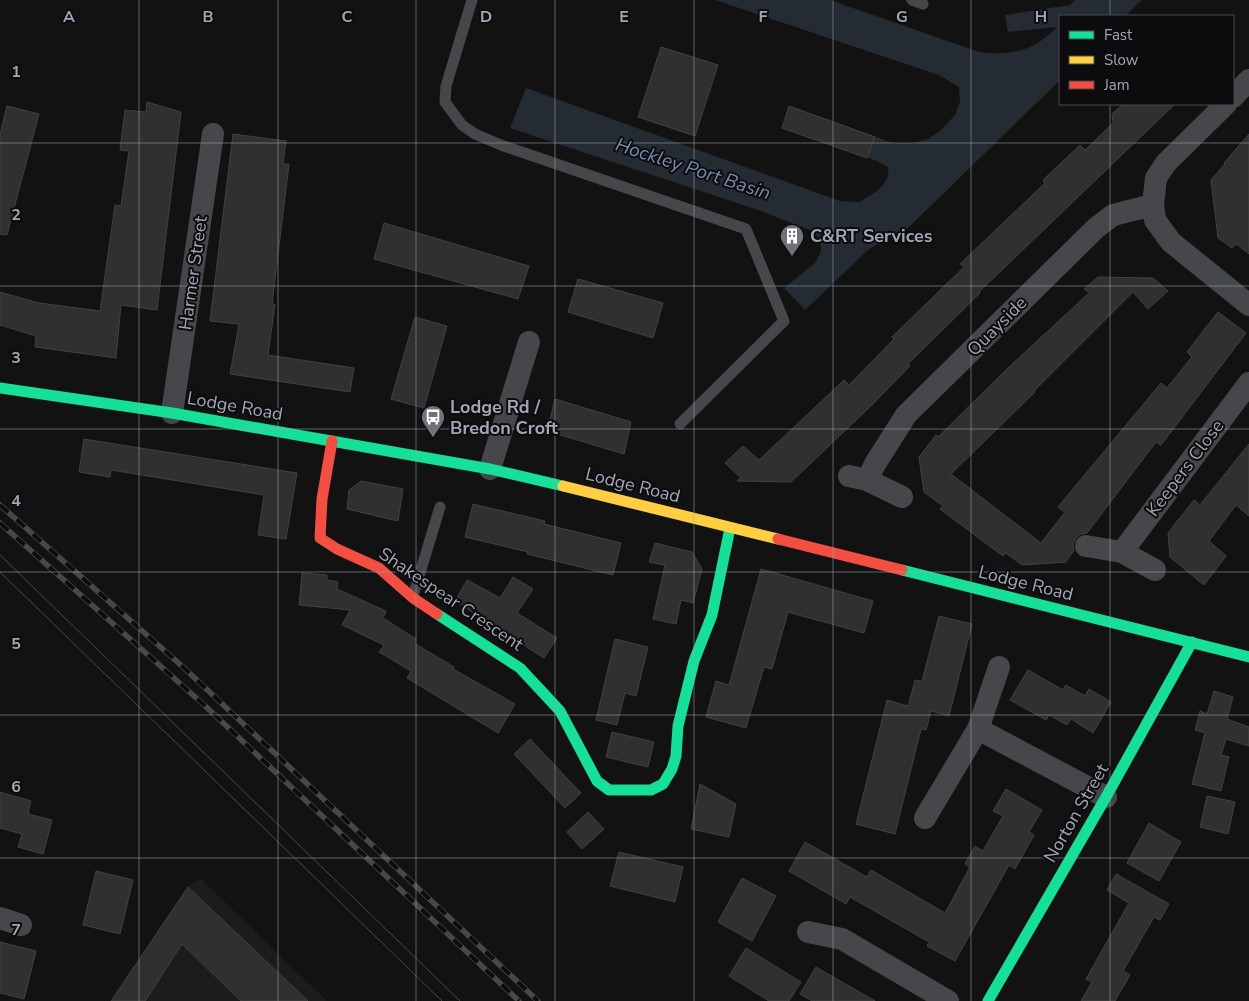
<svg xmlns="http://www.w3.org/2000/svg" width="1249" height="1001" viewBox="0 0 1249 1001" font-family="'Nunito Sans',sans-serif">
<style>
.built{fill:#1c1c1e}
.water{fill:#252b33}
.building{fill:#303031;stroke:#414146}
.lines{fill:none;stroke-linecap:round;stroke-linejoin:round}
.lane{stroke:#46474b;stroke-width:11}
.street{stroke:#46474b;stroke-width:22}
.fast{stroke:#16e098;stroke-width:11}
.slow{stroke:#ffcf43;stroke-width:11}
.jam{stroke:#f24e42;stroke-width:11}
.tram{stroke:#47484b;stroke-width:1}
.rail-casing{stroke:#47484b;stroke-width:5.5}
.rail{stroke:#0c0c0e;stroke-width:4;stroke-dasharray:11;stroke-linecap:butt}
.grid{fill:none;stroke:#a2a5b4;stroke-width:1;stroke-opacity:0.55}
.labels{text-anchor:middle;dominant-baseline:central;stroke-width:4;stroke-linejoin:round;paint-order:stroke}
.poi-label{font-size:18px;font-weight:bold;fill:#a2a5b4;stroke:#0c0c0e;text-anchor:start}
.street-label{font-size:18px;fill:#a2a5b4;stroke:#0c0c0e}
.water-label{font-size:19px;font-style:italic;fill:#788cb0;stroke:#0c0c0e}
.grid-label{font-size:16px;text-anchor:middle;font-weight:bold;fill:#a2a5b4;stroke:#0c0c0e;stroke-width:4;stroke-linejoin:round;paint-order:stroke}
</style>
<rect width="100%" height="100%" fill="#121212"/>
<polygon class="built" points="200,878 327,1001 119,1001 188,887"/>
<path class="water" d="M715 0H830L979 52C1011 56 1034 51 1057 27L1008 32 1005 15 1070 5 1075 0H1142L1125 16H1060V80L909 227 869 249 805 310 784 288 815 263 821 251 820 239 812 231 758 210 510 128 526 88 840 201 859 202C873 194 891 185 888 167L877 161 782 128 789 106 893 143H913L926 140 940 131 955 115 960 102 959 87 939 75Z"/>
<g class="building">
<polygon points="661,47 718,65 695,136 638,117"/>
<polygon points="147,102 181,112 157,310 121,305 116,358 35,347 36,336 0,325 0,292 39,303 100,311 115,205 121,206 129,151 120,150 125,110 146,112"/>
<polygon points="1123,104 1175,104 979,292 980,293 908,364 910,366 870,407 791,482 737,481 741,478 725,463 743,446 759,460 844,380 849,385 894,339 892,337 964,267 960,264 1045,183 1043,180 1080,145 1085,150 1113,123 1112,114"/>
<polygon points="7,106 39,114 7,235 0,234 0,134"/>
<polygon points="789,106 875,137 867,158 782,128"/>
<polygon points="233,134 286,141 283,164 289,164 272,304 275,304 268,355 354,368 350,392 230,374 239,324 210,321"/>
<polygon points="1249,134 1249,254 1236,244 1232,248 1218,238 1211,180 1225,164 1224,163"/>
<polygon points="384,223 529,266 518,299 374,259"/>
<polygon points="1098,277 1153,278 1168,291 1148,309 1133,292 1034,391 1035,392 951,474 1041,543 1065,512 1058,507 1161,383 1167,388 1192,357 1187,352 1218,312 1246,333 1161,445 1156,442 1087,533 1081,534 1076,538 1073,544 1074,550 1066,562 1022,565 1006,553 1003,556 940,509 943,506 924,492 919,457 936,435 938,437 1009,367 1089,293 1084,289"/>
<polygon points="578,279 663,303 653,338 568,312"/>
<polygon points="415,317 447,326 424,408 391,399"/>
<polygon points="555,399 631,422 624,454 547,431"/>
<polygon points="84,439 297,473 286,539 258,535 264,495 111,470 110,477 79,472"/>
<polygon points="1249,444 1249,516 1236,505 1209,541 1226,556 1204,585 1170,557 1168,533 1194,500 1200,505"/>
<polygon points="361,481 403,489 398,521 347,509 349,490"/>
<polygon points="473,504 545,521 544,524 621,543 613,575 527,554 528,552 465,537"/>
<polygon points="655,543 692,552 702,569 693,603 681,600 676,624 653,619 665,565 649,562"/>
<polygon points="761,569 873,601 864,633 788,612 772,669 764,667 746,728 706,717 716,681 729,685"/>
<polygon points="302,573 327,575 327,580 338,582 337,589 386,611 383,618 416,639 414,643 454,667 453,669 515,704 498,733 407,678 411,671 379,652 384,645 342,625 350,610 299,605"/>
<polygon points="513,577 533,589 517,613 557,638 544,658 455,601 467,580 500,598"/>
<polygon points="939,616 972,624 949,716 931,711 926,730 921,729 895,834 856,824 887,700 908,706 915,680 922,681"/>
<polygon points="615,639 648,647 636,696 625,693 617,725 596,720"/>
<polygon points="1028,670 1063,690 1066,685 1085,696 1089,689 1111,702 1093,733 1071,719 1067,725 1049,715 1046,720 1010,700"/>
<polygon points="1214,691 1233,697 1227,719 1249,727 1249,746 1226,739 1221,755 1229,757 1221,791 1192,784 1205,733 1195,730 1200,711 1207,714"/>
<polygon points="612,732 654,742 648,767 606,757"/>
<polygon points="530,739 581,793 565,808 514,754"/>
<polygon points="700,784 736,804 729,837 691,829"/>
<polygon points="1006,789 1042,810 1029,832 1034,835 1015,869 1009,865 955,961 927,946 929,942 850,897 846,904 789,871 805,842 867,877 871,870 945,913 970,867 965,864 975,846 983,851 1003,816 993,811"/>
<polygon points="0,792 31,801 28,814 52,820 43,854 18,847 22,834 0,828"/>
<polygon points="1207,796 1235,802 1228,834 1200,827"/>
<polygon points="588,812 604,829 582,849 567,832"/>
<polygon points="1149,823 1181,842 1159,881 1127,863"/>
<polygon points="619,852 683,867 675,902 610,886"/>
<polygon points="96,871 133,880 120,934 83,925"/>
<polygon points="1116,874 1169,904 1160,920 1154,917 1123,971 1130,975 1115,1001 1081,1001 1092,982 1086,979 1129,903 1107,890"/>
<polygon points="742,878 776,896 752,941 718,922"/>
<polygon points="188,887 308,1001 241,1001 182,944 145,1001 111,1001"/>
<polygon points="0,942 36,951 24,999 0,993"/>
<polygon points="746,948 801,982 789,1001 769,1001 729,976"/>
<polygon points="816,967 875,1001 812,1001 800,994"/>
</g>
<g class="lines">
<g class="lane">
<polyline points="472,0 446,86 445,102 462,125 475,134 501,145 746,229 784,321 680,424"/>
<polyline points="912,0 923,4"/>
<polyline points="413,596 440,507"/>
</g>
<g class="street">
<polyline points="1233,97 1249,80"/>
<polyline points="1226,104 1166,163 1156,178 1153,205 1155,220 1171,242 1249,305"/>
<polyline points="172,413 213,134"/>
<polyline points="490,469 529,342"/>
<polyline points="849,476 867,480 902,497"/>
<polyline points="867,480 875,464 906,415 1096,228 1113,215 1153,205"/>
<polyline points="1086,546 1122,552 1155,570"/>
<polyline points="1122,552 1249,383"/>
<polyline points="978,729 1106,797"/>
<polyline points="925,818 978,729 999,667"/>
<polyline points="0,918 21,925"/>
<polyline points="808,932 842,939 948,1001"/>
</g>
<g class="fast">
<polyline points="0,388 172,413 490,469 563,486"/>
<polyline points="902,570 1249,657"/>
<polyline points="437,614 520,668 560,711 597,781 609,790 651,790 663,784 672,769 676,756 678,726 694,661 712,615 730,528"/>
<polyline points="988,1001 1106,797 1192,642"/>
</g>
<polyline class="slow" points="563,486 778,539"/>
<g class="jam">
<polyline points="332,441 322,499 320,538 337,549 379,568 413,598 437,614"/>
<polyline points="778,539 902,570"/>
</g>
<g class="tram">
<polyline points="0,555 460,1001"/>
<polyline points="0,572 442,1001"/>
</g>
<g class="rail-casing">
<g id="rail">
<polyline points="0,505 183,667 538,1001"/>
<polyline points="0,523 203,704 519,1001"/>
</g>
</g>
<use href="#rail" class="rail"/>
</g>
<path class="grid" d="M139 0V1001M278 0V1001M416 0V1001M555 0V1001M694 0V1001M833 0V1001M971 0V1001M1110 0V16M1110 104V1001M0 143H1249M0 286H1249M0 429H1249M0 572H1249M0 715H1249M0 858H1249"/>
<defs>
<g id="building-pin" transform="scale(1.25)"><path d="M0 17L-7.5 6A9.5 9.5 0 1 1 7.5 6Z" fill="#70727b" stroke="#0c0c0e"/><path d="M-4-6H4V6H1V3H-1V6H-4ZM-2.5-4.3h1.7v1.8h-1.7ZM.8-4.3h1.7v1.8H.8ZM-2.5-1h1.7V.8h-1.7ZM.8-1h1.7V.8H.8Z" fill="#fff"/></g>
<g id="bus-pin" transform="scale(1.25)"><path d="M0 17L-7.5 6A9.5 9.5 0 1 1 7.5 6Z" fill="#70727b" stroke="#0c0c0e"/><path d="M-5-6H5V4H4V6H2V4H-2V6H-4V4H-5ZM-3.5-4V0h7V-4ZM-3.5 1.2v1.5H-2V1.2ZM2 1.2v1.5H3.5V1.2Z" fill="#fff"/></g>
</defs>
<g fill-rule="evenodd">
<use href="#building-pin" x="792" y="236"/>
<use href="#bus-pin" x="433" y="417"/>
</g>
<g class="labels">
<g class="poi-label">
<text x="810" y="236">C&amp;RT Services</text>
<text x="450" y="407">Lodge Rd /<tspan x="450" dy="21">Bredon Croft</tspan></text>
</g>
<g class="street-label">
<text transform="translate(193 273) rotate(-82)">Harmer Street</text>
<text transform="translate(997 326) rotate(-45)">Quayside</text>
<text transform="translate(235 406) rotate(10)">Lodge Road</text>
<text transform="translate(1185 468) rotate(-53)">Keepers Close</text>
<text transform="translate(633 485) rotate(14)">Lodge Road</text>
<text transform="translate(1026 583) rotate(14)">Lodge Road</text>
<text transform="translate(451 599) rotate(34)">Shakespear Crescent</text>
<text transform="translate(1076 813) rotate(-60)">Norton Street</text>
</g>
<g class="water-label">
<text transform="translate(693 169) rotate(18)">Hockley Port Basin</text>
</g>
</g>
<g class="grid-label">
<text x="69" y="22">A</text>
<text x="208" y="22">B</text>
<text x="347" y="22">C</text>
<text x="486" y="22">D</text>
<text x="624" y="22">E</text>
<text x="763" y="22">F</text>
<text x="902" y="22">G</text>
<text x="1041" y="22">H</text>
<text x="16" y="77">1</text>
<text x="16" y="220">2</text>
<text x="16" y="363">3</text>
<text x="16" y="506">4</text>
<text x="16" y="649">5</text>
<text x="16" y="792">6</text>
<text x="16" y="935">7</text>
</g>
<rect x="1059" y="15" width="175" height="90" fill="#0c0c0e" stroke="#484950"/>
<rect x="1069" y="31" width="25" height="8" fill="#16e098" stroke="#484950"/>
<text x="1104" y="40" font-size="15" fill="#a2a5b4">Fast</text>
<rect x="1069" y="56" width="25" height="8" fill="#ffcf43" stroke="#484950"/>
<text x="1104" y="65" font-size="15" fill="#a2a5b4">Slow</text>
<rect x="1069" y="81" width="25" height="8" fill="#f24e42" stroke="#484950"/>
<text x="1104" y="90" font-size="15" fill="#a2a5b4">Jam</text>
</svg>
